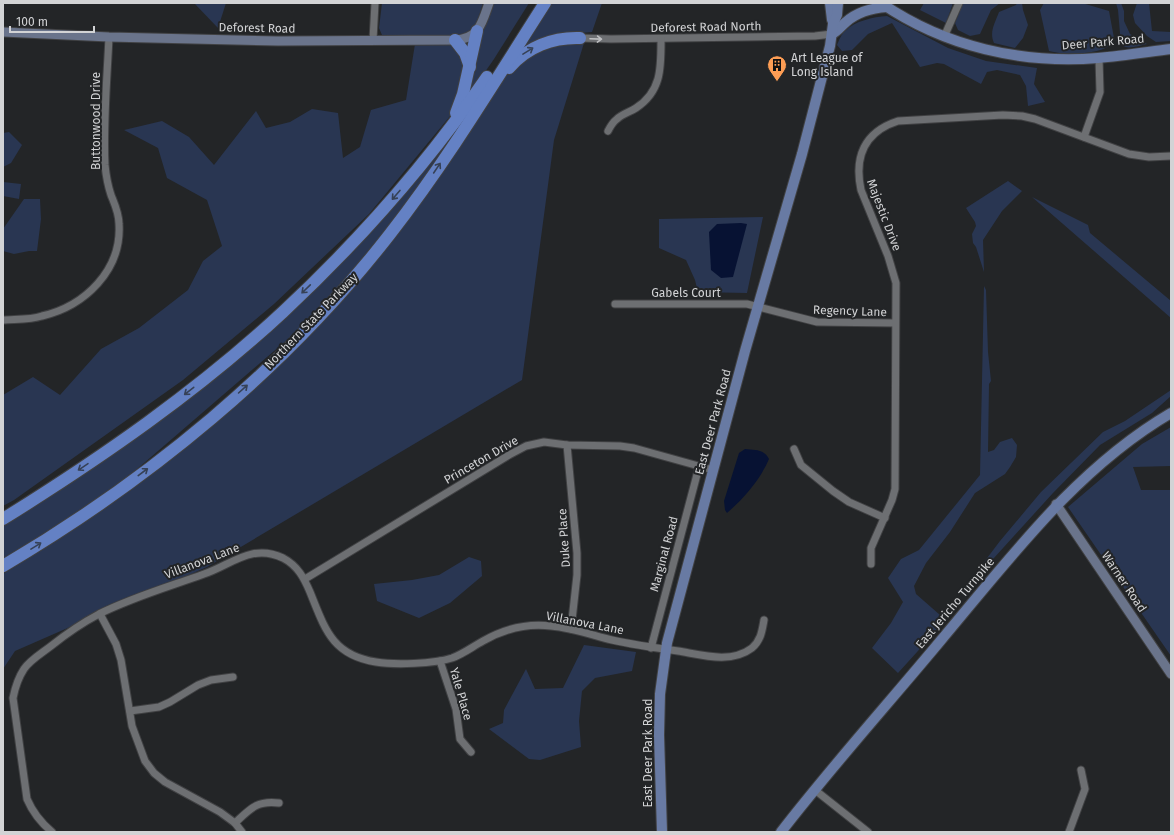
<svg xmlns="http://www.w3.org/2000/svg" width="1174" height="835" viewBox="0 0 1174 835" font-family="'Fira Sans',sans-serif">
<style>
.green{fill:#293652}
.water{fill:#071233}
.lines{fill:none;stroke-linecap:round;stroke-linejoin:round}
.street-casing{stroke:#404143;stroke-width:9}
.secondary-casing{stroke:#404143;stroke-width:11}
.primary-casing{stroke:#404143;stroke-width:12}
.highway-casing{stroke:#404143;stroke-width:14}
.street{stroke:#6d6f72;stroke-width:7}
.secondary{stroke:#6a748b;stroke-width:9}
.primary{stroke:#687aa3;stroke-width:10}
.highway{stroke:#6481c4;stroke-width:12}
.oneway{stroke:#bebfc1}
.oneway2{stroke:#364156}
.labels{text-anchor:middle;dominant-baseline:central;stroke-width:4;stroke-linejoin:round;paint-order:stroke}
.street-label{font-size:12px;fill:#d2d3d5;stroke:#232527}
.poi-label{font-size:12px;fill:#d2d3d5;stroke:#232527;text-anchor:start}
</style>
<rect width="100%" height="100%" fill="#232527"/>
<g class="green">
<polygon points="194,3 226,3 218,28"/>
<path d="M382 3H483C480 12 478 24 470 31 458 40 400 35 382 35L379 28Z"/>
<polygon points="492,3 529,3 494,59 467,98 484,22"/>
<polygon points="549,3 602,3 592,32 569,34 519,50"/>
<polygon points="924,3 953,3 946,23 920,10"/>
<polygon points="963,3 1000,3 991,10 980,34 970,36 958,30 955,23"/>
<path d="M1017 3H1022L1023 10 1028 25 1023 38 1015 48 994 43C989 32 995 23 999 12L1016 5Z"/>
<path d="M1044 3H1082L1109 11 1114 38C1113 41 1111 45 1109 46 1096 55 1063 55 1049 51L1040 10Z"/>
<path d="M1116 3H1121L1124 11V21L1130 34 1147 44C1138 46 1128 50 1121 45L1118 10Z"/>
<polygon points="1137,3 1149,3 1152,31 1171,32 1171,41 1156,42 1147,36 1135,23 1133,15"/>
<path d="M887 16 948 48 986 61 1037 68 1034 84 1045 102 1028 106 1026 86 1020 75 997 70 987 72 981 84 944 64 937 63 920 67 892 23 868 34 852 50 842 51 837 45C839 41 841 34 845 31 855 21 873 17 887 16Z"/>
<polygon points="557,43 584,43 554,140 522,380 207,567 15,651 3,669 3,574 143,481 229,412 315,329 515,63"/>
<polygon points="415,44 452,44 460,50 466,66 451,115 369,214 274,304 183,380 14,500 3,506 3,395 33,377 60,395 101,349 139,328 188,290 203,261 222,246 207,200 167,178 158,148 124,130 162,121 189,137 214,165 256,111 266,128 290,122 312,109 338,113 343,158 360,147 371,110 406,100"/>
<polygon points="460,123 436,161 380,240 302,327 122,482 56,527 3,560 3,522 233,360"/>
<polygon points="9,132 22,145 11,163 3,167 3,133"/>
<polygon points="1008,181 1022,191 1002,211 983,240 984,272 976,247 973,243 972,234 976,226 975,222 966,208"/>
<polygon points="3,182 21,184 19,199 3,196"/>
<polygon points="1032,197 1088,225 1090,233 1171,301 1171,318"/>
<polygon points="24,199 40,199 41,219 37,251 29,251 14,254 3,251 3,229"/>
<polygon points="763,217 747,293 698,292 695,280 686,260 659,248 659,219"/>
<polygon points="984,286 986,290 988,352 991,381 989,384 988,452 994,450 1000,442 1012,438 1017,445 1016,457 1010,467 1005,474 975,493 950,532 926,563 914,586 916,594 940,615 936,631 898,673 872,648 891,623 903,602 888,578 901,559 919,550 980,475"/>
<polygon points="1171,390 1171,396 1152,413 1100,445 1053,493 984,569 978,575 975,574 1000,541 1041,492 1103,432 1125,421"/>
<polygon points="1171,427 1171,466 1133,467 1141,490 1171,490 1171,656 1068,507 1142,444"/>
<polygon points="469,557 481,561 482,576 450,603 419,618 377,601 374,584 412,580 439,575"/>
<polygon points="584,645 636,652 632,671 595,678 582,691 579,721 581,747 540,760 529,759 489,729 503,723 504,710 526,669 535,689 563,688"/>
</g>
<g class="water">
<polygon points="741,223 747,224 733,277 721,278 711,270 709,232 717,224"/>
<path d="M745 449C755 450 764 449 769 459 760 480 744 498 727 513L725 510 724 501 739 453Z"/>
</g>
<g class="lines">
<g class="street-casing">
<g id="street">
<polyline points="944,37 959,3"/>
<polyline points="580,38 611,39 815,36 832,34"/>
<polyline points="373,40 375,3"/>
<path d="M608 131C610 127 613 122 617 119 622 114 630 112 636 108 662 91 661 67 661 39"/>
<polyline points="1084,137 1100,92 1099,58"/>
<polyline points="615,304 747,304 817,322 895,323"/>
<path d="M3 320C16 319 30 320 42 316 85 306 122 270 119 224 119 213 115 205 111 195 108 186 106 175 105 165 103 123 107 80 109 37"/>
<polyline points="567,445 577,553 577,575 571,629"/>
<polyline points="794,449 801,465 833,491 849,502 885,518"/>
<path d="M871 564V548L892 500 895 489 896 283 888 256 861 190C854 157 864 132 898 121L1003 115 1022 116 1035 119 1129 154 1149 157 1171 156"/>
<polyline points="305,579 509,455 526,446 544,442 567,445 620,446 634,448 713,470"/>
<polyline points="100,614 116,644 121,660 132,726 145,761 154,773 165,782 220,812 235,823 242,832"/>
<polyline points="651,648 699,467"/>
<polyline points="440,661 456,709 460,739 471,752"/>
<polyline points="130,711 159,707 170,702 198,685 211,680 233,677"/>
<polyline points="815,790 868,832"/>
<path d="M235 823C250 809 257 800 279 803"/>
<path d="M52 832C40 822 33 813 27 799L13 698C15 688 18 678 24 669 30 660 42 653 51 646 66 634 82 623 99 614 133 597 168 587 204 574 231 565 252 543 283 558 298 566 304 578 310 592 325 629 332 655 376 662 394 665 434 664 452 658 463 654 472 647 483 641 504 629 527 623 551 626 572 628 592 635 612 640 634 645 656 648 678 651 702 655 731 664 752 648 761 640 762 631 764 620"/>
<polyline points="1069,832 1085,789 1081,770"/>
</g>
</g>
<g class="secondary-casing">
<g id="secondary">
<path d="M3 32 109 37 278 41 455 40C479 39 482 23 489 3"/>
<polyline points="1056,504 1171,674"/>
</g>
</g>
<g class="primary-casing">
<g id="primary">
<polyline points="830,3 832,20"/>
<path d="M881 3C945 47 1022 64 1098 58 1123 56 1147 52 1171 49"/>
<path d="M832 34C838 31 841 26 846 22 857 12 873 8 887 7"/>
<polyline points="662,832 659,735 660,694 667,643 745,351 802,154 830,46 833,24 837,15 838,3"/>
<path d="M781 832C832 766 888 704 942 639 1011 557 1077 468 1171 413"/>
</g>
</g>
<g class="highway-casing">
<g id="highway">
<polyline points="455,40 465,53 470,67"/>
<path d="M509 68C527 47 553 37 580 38"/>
<polyline points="456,113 463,94 477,31"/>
<path d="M3 519C101 458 198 391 283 312 359 241 428 163 487 77"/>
<path d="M3 566C149 480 286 368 390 234 447 161 495 81 545 3"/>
</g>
</g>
<use href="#street" class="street"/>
<use href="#secondary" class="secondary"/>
<use href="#primary" class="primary"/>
<use href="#highway" class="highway"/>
</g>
<defs><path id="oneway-shaft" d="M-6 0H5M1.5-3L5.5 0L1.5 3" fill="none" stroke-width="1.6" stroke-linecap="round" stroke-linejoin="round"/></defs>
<use class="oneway" href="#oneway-shaft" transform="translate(596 39) rotate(2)"/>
<g class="oneway2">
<use href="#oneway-shaft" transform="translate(528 51) rotate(-32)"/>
<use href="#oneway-shaft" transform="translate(437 168) rotate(-56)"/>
<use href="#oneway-shaft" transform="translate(396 195) rotate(131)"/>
<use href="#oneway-shaft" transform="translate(306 289) rotate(136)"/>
<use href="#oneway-shaft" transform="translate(243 389) rotate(-42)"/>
<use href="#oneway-shaft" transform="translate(189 391) rotate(142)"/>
<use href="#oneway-shaft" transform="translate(83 467) rotate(146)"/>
<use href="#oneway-shaft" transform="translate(143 472) rotate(-37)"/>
<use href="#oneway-shaft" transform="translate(36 546) rotate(-32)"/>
</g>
<defs>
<g id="building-pin" transform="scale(1)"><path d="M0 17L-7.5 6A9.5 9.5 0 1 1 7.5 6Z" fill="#fd9d54" stroke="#232527"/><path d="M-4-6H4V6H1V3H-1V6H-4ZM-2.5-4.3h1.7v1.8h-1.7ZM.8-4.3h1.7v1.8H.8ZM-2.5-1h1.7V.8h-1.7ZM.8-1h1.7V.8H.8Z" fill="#111"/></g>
</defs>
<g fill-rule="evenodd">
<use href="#building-pin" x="777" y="65"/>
</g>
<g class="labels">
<g class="street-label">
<text transform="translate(706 27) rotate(-1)">Deforest Road North</text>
<text transform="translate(257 28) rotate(1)">Deforest Road</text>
<text transform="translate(1103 42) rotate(-5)">Deer Park Road</text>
<text transform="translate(96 121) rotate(-90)">Buttonwood Drive</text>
<text transform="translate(884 215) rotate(69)">Majestic Drive</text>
<text x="686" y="293">Gabels Court</text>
<text transform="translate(850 311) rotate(2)">Regency Lane</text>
<text transform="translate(311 321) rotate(-46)">Northern State Parkway</text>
<text transform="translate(713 422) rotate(-75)">East Deer Park Road</text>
<text transform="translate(481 460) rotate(-30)">Princeton Drive</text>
<text transform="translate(564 538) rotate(-94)">Duke Place</text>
<text transform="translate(664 554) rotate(-75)">Marginal Road</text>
<text transform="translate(202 561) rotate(-21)">Villanova Lane</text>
<text transform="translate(1124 582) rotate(56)">Warner Road</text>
<text transform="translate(955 603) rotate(-50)">East Jericho Turnpike</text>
<text transform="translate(585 623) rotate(11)">Villanova Lane</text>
<text transform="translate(461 694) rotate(74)">Yale Place</text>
<text transform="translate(648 753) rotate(-90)">East Deer Park Road</text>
</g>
<g class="poi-label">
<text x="791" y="58">Art League of<tspan x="791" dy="14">Long Island</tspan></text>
</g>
</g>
<rect width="1174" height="835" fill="none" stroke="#d2d3d5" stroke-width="8"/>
<path d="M10 26v6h84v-6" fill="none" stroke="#d2d3d5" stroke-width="2"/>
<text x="16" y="26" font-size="12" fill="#d2d3d5" stroke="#232527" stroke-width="3" paint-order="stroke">100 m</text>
</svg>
